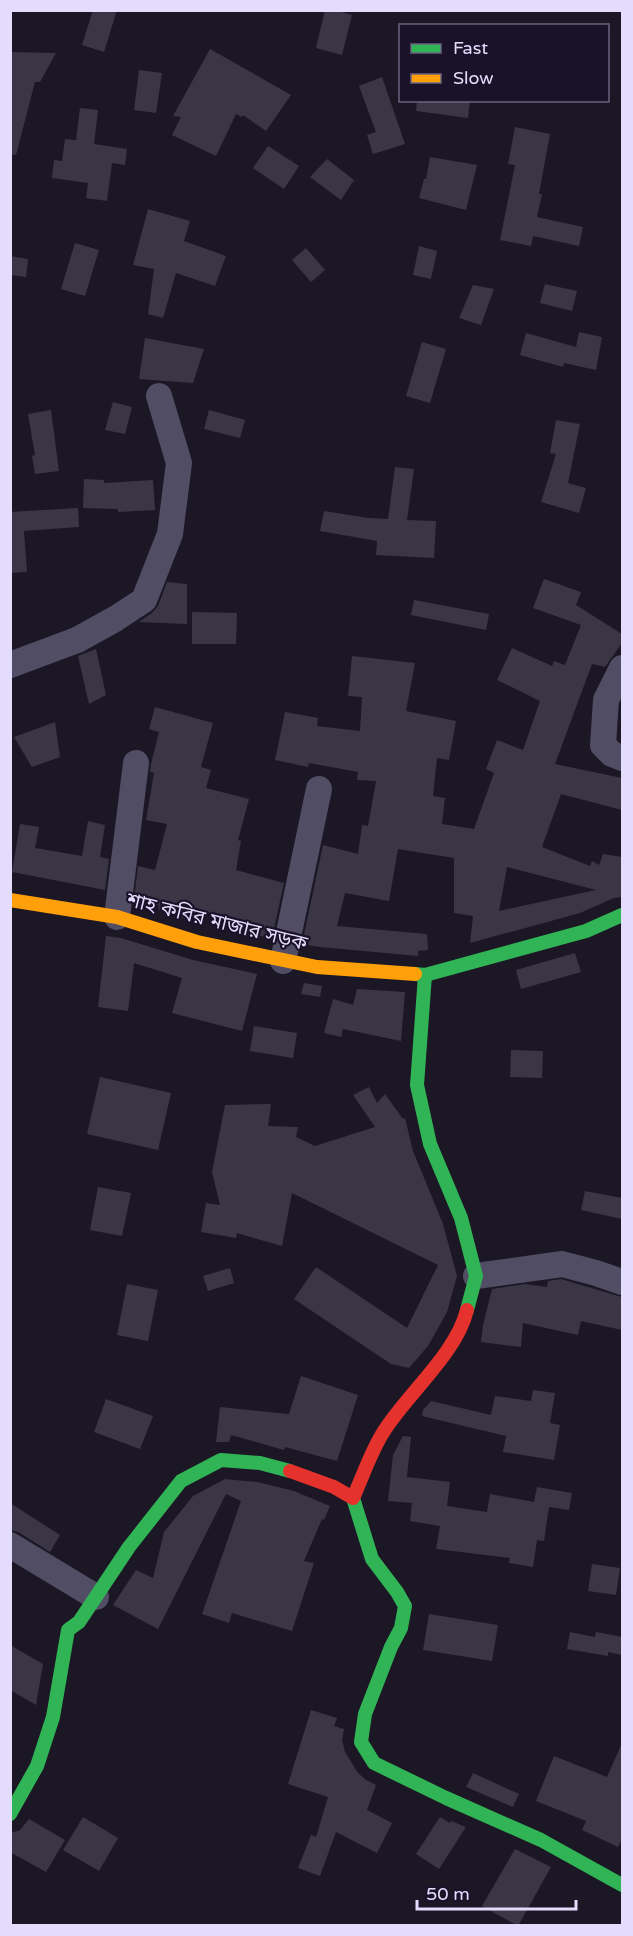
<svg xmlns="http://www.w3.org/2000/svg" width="633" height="1936" viewBox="0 0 633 1936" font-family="'Varela Round','Noto Sans Bengali',sans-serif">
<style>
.building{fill:#3b3645;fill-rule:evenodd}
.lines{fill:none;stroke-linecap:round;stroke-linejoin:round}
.street{stroke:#514d64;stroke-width:26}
.fast{stroke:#30b455;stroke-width:14}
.slow{stroke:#ff9f0a;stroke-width:14}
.jam{stroke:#e5322d;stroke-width:14}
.labels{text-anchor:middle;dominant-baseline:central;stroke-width:4.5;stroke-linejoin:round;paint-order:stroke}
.street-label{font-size:20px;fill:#e4dcfd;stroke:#191229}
</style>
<rect width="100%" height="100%" fill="#1b1724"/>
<g class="building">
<polygon points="93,10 117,10 104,52 82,45"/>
<polygon points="325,10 335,10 352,15 342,55 316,48"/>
<polygon points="210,49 291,95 266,131 243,115 242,117 236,114 216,156 172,135 181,117 173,116"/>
<polygon points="10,52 56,53 40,82 35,82 16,155 10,154"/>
<polygon points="139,70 162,73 156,113 134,110"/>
<polygon points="382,77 405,144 373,154 367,135 376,132 359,86"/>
<polygon points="417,100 470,100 468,118 416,111"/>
<polygon points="80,108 98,110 94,144 127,149 125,165 112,163 107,201 86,198 88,183 52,178 54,160 62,161 65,139 76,140"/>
<polygon points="515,127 550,134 539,194 542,194 537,217 583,227 579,246 533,236 531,246 500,240 515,165 508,164"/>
<polygon points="268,146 299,166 284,189 253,168"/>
<polygon points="430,157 477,165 466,210 419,198 424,179 426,179"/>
<polygon points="327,159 354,180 341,200 310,177"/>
<polygon points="148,209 190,221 184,241 226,256 215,286 176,273 163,318 148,314 154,269 133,265"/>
<polygon points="75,243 99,250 85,296 61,289"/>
<polygon points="419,246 437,251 431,279 413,275"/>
<polygon points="306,248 325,270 311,282 292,260"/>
<polygon points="10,256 28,259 26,277 10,275"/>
<polygon points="545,284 577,291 572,311 540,303"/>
<polygon points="473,285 494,289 481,325 459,318"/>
<polygon points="579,332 602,337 596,370 564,363 563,367 520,355 526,333 576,347"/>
<polygon points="145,338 204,349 193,383 139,379"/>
<polygon points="422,342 446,349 430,403 406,396"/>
<polygon points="113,402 132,407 125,434 105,430"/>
<polygon points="51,410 59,471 35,474 32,456 35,455 28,414"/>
<polygon points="209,410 245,420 240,438 204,429"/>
<polygon points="556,420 580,424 568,483 586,488 579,513 541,502 556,454 550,453"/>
<polygon points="395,467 414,469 407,520 436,521 434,558 376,555 377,541 320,531 324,511 368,518 388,519"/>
<polygon points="84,479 104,480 104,483 153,480 155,510 118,512 118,509 83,508"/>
<polygon points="78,508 79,527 24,531 27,572 10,573 10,512"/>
<path d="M544 579 581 592 576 605 622 634V643L605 667 592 664 555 764 622 778V810L561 794 542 847 590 866 592 861 599 865 603 854 622 857V897L614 898 580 913 470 943 473 916 454 913V858L398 849 389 901 345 893 337 926 427 934 428 950 418 951V956L320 947 302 944 323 845 358 854 362 825 368 826 376 781 357 780 358 772 309 763 308 767 275 760 285 712 318 718 317 726 360 731 362 697 348 696 352 656 415 663 406 711 456 721 449 760 437 758 433 796 445 798 442 824 474 829 494 773 486 769 497 740 523 750 540 701 497 680 512 648 552 666 554 661 565 665 581 625 533 608ZM507 867 596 890 499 911Z"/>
<polygon points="167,582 187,584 187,624 139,622 152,613 158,606"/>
<polygon points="414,600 489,614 486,630 411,615"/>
<polygon points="192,612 237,613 236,644 192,644"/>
<polygon points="96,649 106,695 89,704 78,656"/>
<polygon points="155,707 213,723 201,767 211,770 206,788 249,799 238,840 241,841 236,870 284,883 272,938 229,930 231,919 190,907 186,919 161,911 158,909 159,905 134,900 138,866 155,870 167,824 146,820 154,773 150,772 151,764 159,732 149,729"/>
<polygon points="55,722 60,757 32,767 14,737"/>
<polygon points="88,821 105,825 100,857 109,859 105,890 12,872 20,824 39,827 35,848 82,856"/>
<polygon points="106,936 121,938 193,960 257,974 242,1031 172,1013 182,978 134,963 128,1011 98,1007"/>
<polygon points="575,953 581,972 521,989 516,970"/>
<polygon points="304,983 322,986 320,997 301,994"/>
<polygon points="357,989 405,992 401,1041 343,1029 341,1037 324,1033 333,999 353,1005"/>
<polygon points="254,1026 297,1033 293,1058 250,1051"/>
<polygon points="511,1050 543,1051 542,1078 510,1077"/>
<polygon points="100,1077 171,1093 158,1150 87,1134"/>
<polygon points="369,1087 377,1103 385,1094 403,1119 405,1118 413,1151 443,1224 457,1276 447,1312 428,1346 409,1368 391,1364 294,1299 316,1267 407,1328 438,1265 292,1193 282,1246 237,1233 236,1238 201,1232 206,1203 220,1205 212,1172 225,1105 271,1104 268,1126 298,1127 296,1137 315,1146 375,1127 353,1095"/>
<polygon points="98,1187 131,1193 122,1236 90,1230"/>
<polygon points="585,1191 622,1198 622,1219 581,1210"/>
<polygon points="230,1268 234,1283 208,1291 203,1276"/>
<polygon points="561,1279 622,1297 622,1330 581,1321 578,1335 523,1323 521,1347 481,1342 483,1325 492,1289 525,1284 547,1287 548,1281"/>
<polygon points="127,1284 158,1290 148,1341 117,1335"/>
<polygon points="301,1376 358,1395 337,1461 285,1447 284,1450 231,1435 229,1442 216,1442 220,1407 289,1414"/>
<polygon points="533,1390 555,1393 550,1423 560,1425 554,1460 503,1452 506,1436 422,1416 423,1410 431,1401 491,1415 495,1396 531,1401"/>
<polygon points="106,1399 153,1416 140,1449 94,1432"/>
<polygon points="403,1436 411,1437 407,1477 450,1482 447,1506 487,1512 490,1494 534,1502 537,1487 572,1493 569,1510 549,1507 544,1541 537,1540 533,1567 509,1563 510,1558 436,1549 440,1526 410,1521 412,1503 388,1501 393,1455"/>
<polygon points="225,1479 257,1482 294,1491 330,1506 324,1520 322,1519 304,1561 314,1563 292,1631 232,1613 229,1623 202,1614 241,1501 226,1494 158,1629 113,1605 136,1570 153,1578 164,1532 193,1496"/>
<polygon points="10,1503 60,1535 50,1552 18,1532 10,1530"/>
<polygon points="592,1564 620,1568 616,1595 588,1591"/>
<polygon points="429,1614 498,1625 492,1661 423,1650"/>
<polygon points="570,1632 595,1637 596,1632 622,1637 622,1655 608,1652 608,1656 567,1649"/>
<polygon points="10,1645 43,1664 36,1705 10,1690"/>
<polygon points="311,1710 337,1718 334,1726 344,1729 342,1740 345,1752 358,1773 366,1780 376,1785 367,1810 392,1823 377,1853 336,1832 320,1876 298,1868 311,1835 316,1837 328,1797 288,1784"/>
<polygon points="622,1743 622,1838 618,1847 582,1830 586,1821 536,1801 554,1756 607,1777"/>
<polygon points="473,1773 519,1794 513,1807 466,1787"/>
<polygon points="83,1817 118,1838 99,1871 63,1850"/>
<polygon points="440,1817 450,1823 451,1821 466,1827 439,1869 416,1854"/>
<polygon points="29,1819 65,1840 46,1872 10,1852 10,1833 20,1830"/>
<polygon points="515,1849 551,1867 518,1926 482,1906"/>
</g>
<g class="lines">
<g class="street">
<polyline points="10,665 77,640 115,619 144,600 170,534 179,463 159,396"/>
<polyline points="622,668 606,700 603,745 612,754 622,758"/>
<polyline points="117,917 136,763"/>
<polyline points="283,961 319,789"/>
<polyline points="476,1276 562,1264 596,1273 622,1282"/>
<polyline points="10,1545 96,1597"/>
</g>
<g class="fast">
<polyline points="415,974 425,975 586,931 622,915"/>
<polyline points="425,975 417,1085 430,1144 461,1218 476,1276 467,1310"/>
<polyline points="353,1498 372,1559 397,1592 405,1606 401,1628 391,1647 365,1714 361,1742 374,1763 446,1798 541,1840 622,1885"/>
<polyline points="10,1814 37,1766 53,1717 68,1630 79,1622 129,1547 181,1481 221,1460 260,1463 290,1471"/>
</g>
<polyline class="slow" points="10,900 117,917 197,942 317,967 415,974"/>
<path class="jam" d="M290 1471 334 1487 353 1498C363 1476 371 1451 384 1431 408 1393 456 1354 467 1310"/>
</g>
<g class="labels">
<g class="street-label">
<text transform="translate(217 922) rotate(14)">শাহ কবির মাজার সড়ক</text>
</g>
</g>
<rect width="633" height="1936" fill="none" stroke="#e4dcfd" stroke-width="24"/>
<rect x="399" y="24" width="210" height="78" fill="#191229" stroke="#6a637e" stroke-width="1.5"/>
<rect x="411" y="44" width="30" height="9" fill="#30b455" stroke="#6a637e" stroke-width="1.5"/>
<text x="453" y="54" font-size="18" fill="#e4dcfd">Fast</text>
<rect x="411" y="74" width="30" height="9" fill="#ff9f0a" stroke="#6a637e" stroke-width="1.5"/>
<text x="453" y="84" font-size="18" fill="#e4dcfd">Slow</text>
<path d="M417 1900v9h159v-9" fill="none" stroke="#e4dcfd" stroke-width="3"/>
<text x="426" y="1900" font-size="18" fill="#e4dcfd" stroke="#191229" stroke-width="4.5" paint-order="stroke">50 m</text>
</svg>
